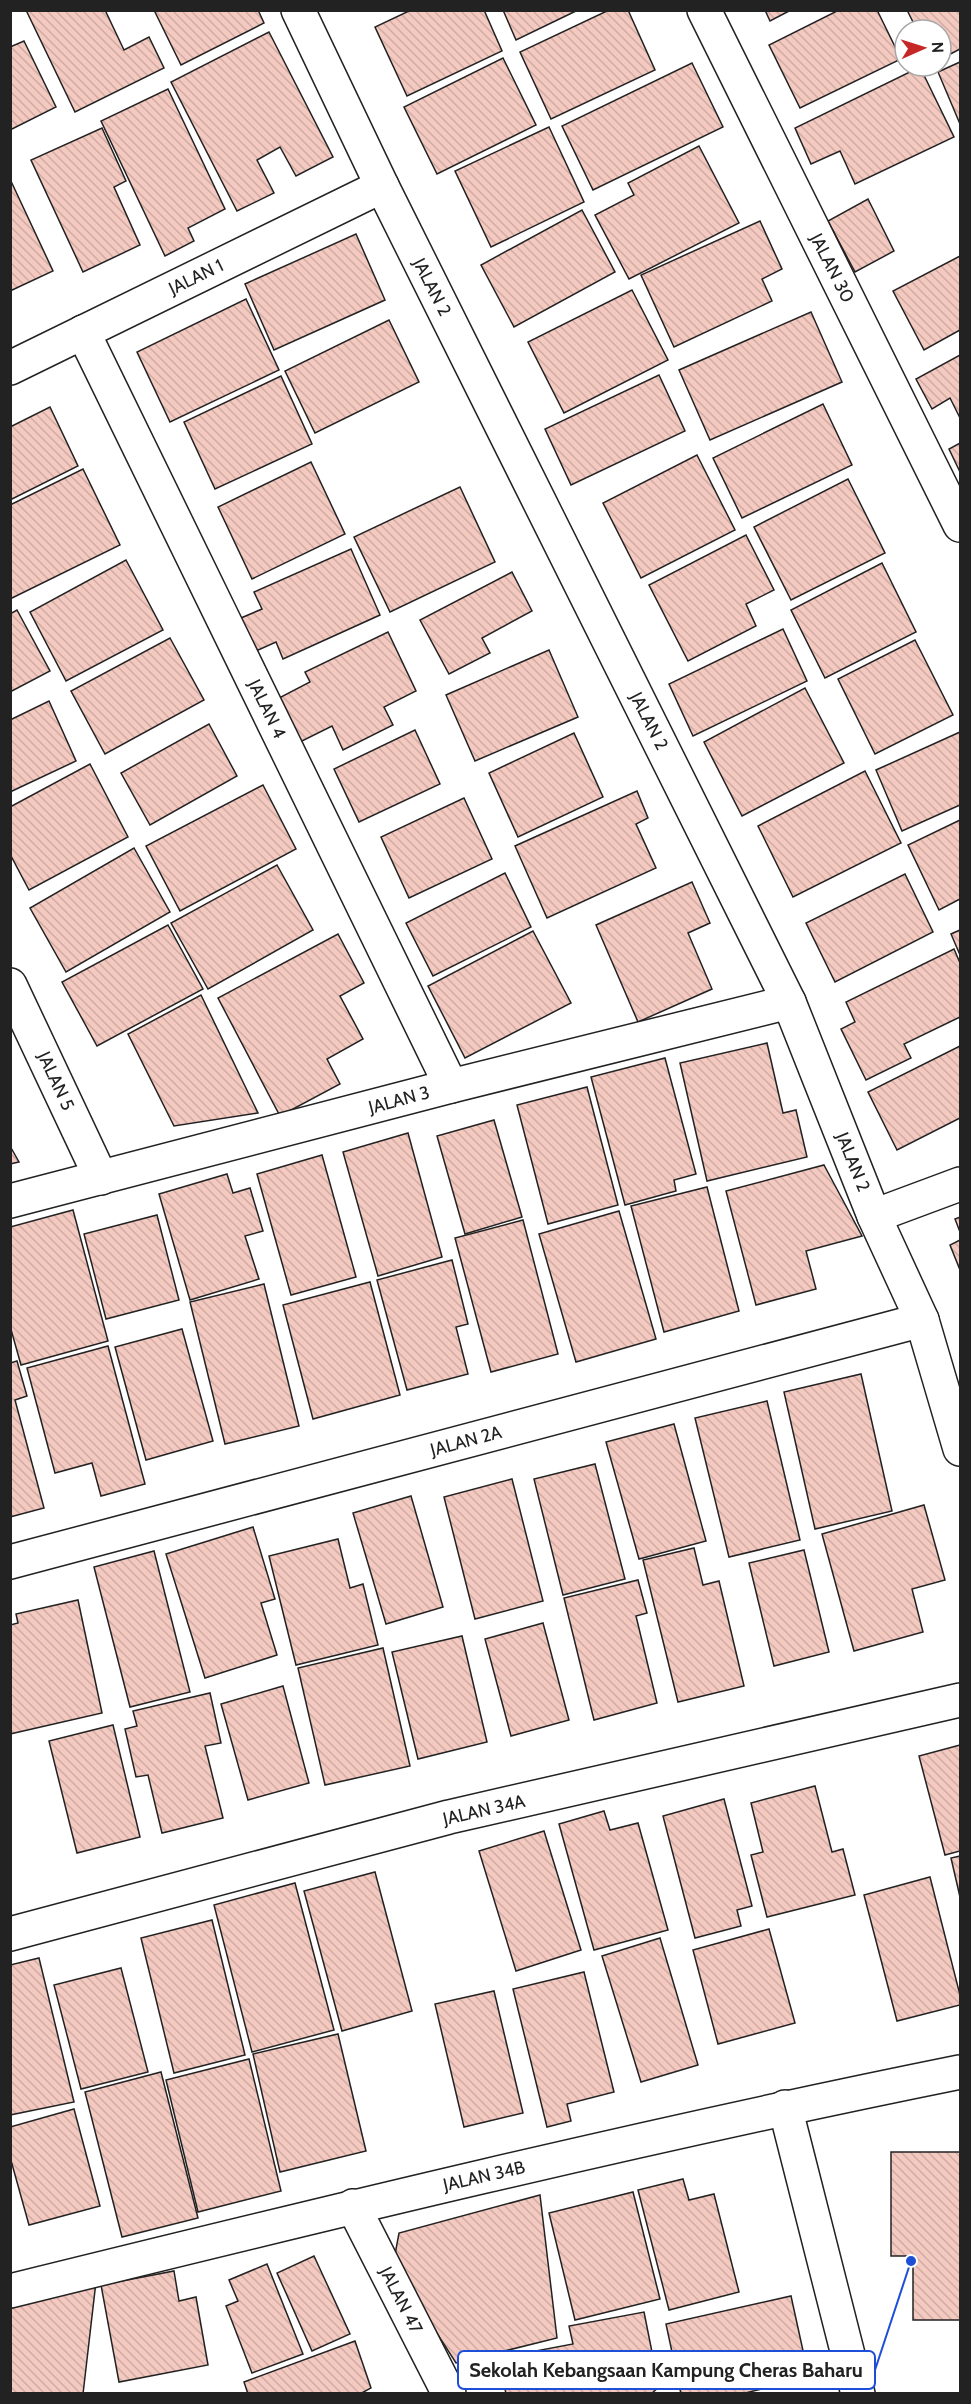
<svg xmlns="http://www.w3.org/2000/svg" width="971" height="2404" viewBox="0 0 971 2404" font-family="Cabin,sans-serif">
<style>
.building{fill:url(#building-back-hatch);stroke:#222;stroke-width:1.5}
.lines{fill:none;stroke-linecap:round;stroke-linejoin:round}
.minor-casing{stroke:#222;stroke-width:36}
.minor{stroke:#fff;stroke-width:33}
.labels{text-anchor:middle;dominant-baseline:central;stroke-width:4.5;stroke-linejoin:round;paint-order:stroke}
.street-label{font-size:18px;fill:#222;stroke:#fff}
.leader{fill:none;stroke:#1d4ed8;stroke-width:2}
.callout-dot{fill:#1d4ed8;stroke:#fff;stroke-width:2}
.callout{fill:#fff;stroke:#1d4ed8;stroke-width:2}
.callout-label{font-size:20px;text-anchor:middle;font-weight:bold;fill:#222}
</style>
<defs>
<pattern id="building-back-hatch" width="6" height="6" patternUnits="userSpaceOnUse" patternTransform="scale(1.5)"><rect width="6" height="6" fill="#f3c9c0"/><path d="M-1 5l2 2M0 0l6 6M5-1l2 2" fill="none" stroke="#d0aca5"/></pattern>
</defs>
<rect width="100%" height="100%" fill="#fff"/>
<g class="building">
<polygon points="26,10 105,10 124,50 149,37 164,68 75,112"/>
<polygon points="154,10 258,10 264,23 181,65"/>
<polygon points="411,10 484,10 502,51 407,96 375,27"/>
<polygon points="503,10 578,10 516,40"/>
<polygon points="609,10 628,10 655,70 551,119 520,52"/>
<polygon points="765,10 791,10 770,21"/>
<polygon points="839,10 877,10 901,59 800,108 769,45"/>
<polygon points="907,10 960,10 960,49 941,59 941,30 917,30"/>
<polygon points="269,32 333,157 296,176 280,147 257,160 274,193 237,211 171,82"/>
<polygon points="24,41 56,107 10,130 10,47"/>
<polygon points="503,58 536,125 437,174 404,107"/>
<polygon points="960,62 960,124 938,72"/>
<polygon points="692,63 723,127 593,190 562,126"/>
<polygon points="920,67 954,137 855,184 840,151 811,164 795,128"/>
<polygon points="168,89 225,209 188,228 194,241 165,256 101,121"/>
<polygon points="549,127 584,202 491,247 455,171"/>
<polygon points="102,128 126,181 114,187 140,245 83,272 31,160"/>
<polygon points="699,146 739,223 629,279 595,215 634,195 628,183"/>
<polygon points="10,179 53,271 10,291"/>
<polygon points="868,199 894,251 855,272 828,221"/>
<polygon points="582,210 615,272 514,327 481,265"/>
<polygon points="760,221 782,269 762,279 772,301 674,347 641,275"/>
<polygon points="356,234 385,300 274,350 245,284"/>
<polygon points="960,256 960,330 924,350 893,291"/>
<polygon points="632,290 668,360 564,413 528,342"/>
<polygon points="246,299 279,370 170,422 137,352"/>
<polygon points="811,312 842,382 710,440 679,370"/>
<polygon points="389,320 419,382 315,433 285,371"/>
<polygon points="960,355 960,418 950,398 932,409 916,379"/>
<polygon points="659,375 685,431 571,485 545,429"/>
<polygon points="281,376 312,444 215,489 184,422"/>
<polygon points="823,404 852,465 742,518 713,458"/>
<polygon points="50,407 78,466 10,500 10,427"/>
<polygon points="960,443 960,472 949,449"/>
<polygon points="697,455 735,530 641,578 603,503"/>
<polygon points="311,462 345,534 252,579 218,507"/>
<polygon points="83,469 120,545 10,599 10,505"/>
<polygon points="848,479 885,553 791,600 754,527"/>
<polygon points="460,487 495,562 390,612 354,537"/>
<polygon points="746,535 774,590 746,604 756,626 688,661 649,585"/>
<polygon points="351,549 380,615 283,659 276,642 256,651 241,618 262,609 254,592"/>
<polygon points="126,560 163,630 66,681 30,612"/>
<polygon points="882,563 916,632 825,678 791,610"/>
<polygon points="512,572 532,611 482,638 490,653 449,674 420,620"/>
<polygon points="17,610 50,671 10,692 10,614"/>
<polygon points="783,629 807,681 693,736 669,684"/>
<polygon points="388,632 416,691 384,707 393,725 343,750 332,726 300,742 279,698 310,682 305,672"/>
<polygon points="170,638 204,700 105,754 71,691"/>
<polygon points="915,640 953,715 875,754 838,679"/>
<polygon points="549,650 578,717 475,761 446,695"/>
<polygon points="805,688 844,763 742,816 704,742"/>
<polygon points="49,701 76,761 10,792 10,720"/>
<polygon points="209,724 237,776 150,825 121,773"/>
<polygon points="415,730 440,784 359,822 334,769"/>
<polygon points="960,732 960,805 902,831 876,770"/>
<polygon points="574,733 603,797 518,837 489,773"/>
<polygon points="90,764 128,837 29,890 10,854 10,807"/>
<polygon points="865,771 901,843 793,897 758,826"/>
<polygon points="263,785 296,849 180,911 146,846"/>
<polygon points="637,791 648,818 636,824 656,868 547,918 515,846"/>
<polygon points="464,798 492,859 409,898 381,837"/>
<polygon points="960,820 960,899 939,910 908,845"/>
<polygon points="134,848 170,912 66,972 30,908"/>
<polygon points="277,865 313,930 208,989 171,923"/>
<polygon points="505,873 531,927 433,976 406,923"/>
<polygon points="905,874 933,932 835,982 806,923"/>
<polygon points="692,882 710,923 688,933 712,989 638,1022 596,925"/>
<polygon points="168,925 203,989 97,1046 62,982"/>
<polygon points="960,930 960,955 951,934"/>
<polygon points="533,931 571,1003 465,1058 428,986"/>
<polygon points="338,934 364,983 340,996 363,1039 327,1059 340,1084 280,1116 218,998"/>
<polygon points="954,949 960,963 960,1017 904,1044 911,1058 866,1080 841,1029 855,1022 846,1002"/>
<polygon points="201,995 258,1113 174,1126 128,1034"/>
<polygon points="767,1043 783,1113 796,1110 807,1157 707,1181 680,1063"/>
<polygon points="960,1046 960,1118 897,1150 868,1092"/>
<polygon points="665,1058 696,1174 674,1180 676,1191 625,1205 591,1077"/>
<polygon points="587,1087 618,1205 548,1224 517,1105"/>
<polygon points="494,1120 522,1217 465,1234 437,1136"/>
<polygon points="408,1133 442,1257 378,1276 343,1152"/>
<polygon points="10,1146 19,1162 10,1164"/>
<polygon points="322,1155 356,1277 291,1295 257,1174"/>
<polygon points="824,1165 862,1236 806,1251 816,1289 756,1305 726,1191"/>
<polygon points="227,1174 233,1193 250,1188 263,1231 245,1236 259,1279 190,1300 159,1194"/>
<polygon points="707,1187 739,1311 664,1332 631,1206"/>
<polygon points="73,1210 108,1341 21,1365 10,1326 10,1227"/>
<polygon points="619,1211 656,1339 576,1362 539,1234"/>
<polygon points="157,1215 179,1300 106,1319 84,1234"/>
<polygon points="960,1217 960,1232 955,1219"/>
<polygon points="523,1220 558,1354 491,1372 455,1238"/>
<polygon points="960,1240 960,1270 950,1245"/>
<polygon points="452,1260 468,1324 456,1327 468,1374 407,1390 377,1280"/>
<polygon points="370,1282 400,1395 313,1419 283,1305"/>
<polygon points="264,1284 299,1426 225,1444 190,1302"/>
<polygon points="182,1329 213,1441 146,1460 115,1347"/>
<polygon points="108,1346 145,1484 101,1496 92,1463 55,1473 27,1368"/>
<polygon points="17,1361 27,1396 15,1400 44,1508 10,1517 10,1363"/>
<polygon points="861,1374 892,1511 815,1529 784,1392"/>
<polygon points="767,1401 800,1540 729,1557 695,1418"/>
<polygon points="674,1424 706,1541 639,1559 606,1442"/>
<polygon points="595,1464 625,1579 563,1595 534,1479"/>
<polygon points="512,1479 543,1601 475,1619 444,1497"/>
<polygon points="411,1496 443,1607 386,1624 353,1513"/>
<polygon points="924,1505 945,1580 912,1589 923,1632 854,1651 822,1534"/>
<polygon points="253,1527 275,1599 261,1603 277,1655 205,1678 166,1554"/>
<polygon points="338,1539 350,1588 363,1584 378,1645 296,1665 269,1556"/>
<polygon points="694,1548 703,1585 719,1581 744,1686 678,1702 643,1560"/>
<polygon points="804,1550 829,1652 774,1666 749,1563"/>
<polygon points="154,1551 190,1692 130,1707 94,1567"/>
<polygon points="638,1580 647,1613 636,1616 657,1703 594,1720 564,1598"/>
<polygon points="78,1600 102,1713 10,1734 10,1625 18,1623 16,1614"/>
<polygon points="543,1623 569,1720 511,1736 485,1639"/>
<polygon points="462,1636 487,1742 418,1759 392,1652"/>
<polygon points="383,1648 410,1766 325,1785 298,1668"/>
<polygon points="283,1686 309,1783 248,1800 221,1704"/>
<polygon points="210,1693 221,1743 205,1746 223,1818 162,1833 148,1775 136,1777 125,1729 137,1726 133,1711"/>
<polygon points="113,1725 140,1837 77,1853 49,1741"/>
<polygon points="960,1745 960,1851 945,1855 919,1756"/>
<polygon points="815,1786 832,1852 843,1849 855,1895 767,1917 751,1855 763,1852 751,1803"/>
<polygon points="724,1799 752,1906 737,1910 741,1926 695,1938 663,1816"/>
<polygon points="604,1811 610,1830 638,1823 668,1930 594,1950 559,1824"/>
<polygon points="544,1831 581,1950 516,1971 479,1851"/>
<polygon points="960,1856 960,1897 951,1858"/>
<polygon points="375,1872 412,2011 342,2031 304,1891"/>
<polygon points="930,1877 960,1995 960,2005 897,2021 864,1895"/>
<polygon points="295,1883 334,2030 252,2052 214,1905"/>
<polygon points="212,1920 245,2055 174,2073 141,1938"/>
<polygon points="769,1929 795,2023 718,2044 693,1950"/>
<polygon points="660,1938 698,2065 641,2082 602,1956"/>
<polygon points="39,1958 74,2102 10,2115 10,1965"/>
<polygon points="121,1968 148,2072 81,2089 54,1985"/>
<polygon points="584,1972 614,2092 567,2104 571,2121 547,2127 513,1989"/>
<polygon points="494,1991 523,2113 464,2127 435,2004"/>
<polygon points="338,2034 366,2151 280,2172 253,2054"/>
<polygon points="249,2059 281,2191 198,2212 166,2080"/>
<polygon points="161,2072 198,2218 122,2237 85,2092"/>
<polygon points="74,2109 100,2206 29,2225 10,2157 10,2127"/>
<polygon points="891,2152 960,2152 960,2320 913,2320 913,2256 891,2256"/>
<polygon points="683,2179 689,2200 714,2194 739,2292 669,2310 638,2190"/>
<polygon points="633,2192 660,2299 575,2320 549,2213"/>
<polygon points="540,2195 557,2338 456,2363 393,2265 399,2233"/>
<polygon points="314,2256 350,2334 312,2351 277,2273"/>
<polygon points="267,2264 303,2354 252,2373 226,2306 238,2301 229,2280"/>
<polygon points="174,2271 179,2301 196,2297 208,2365 119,2382 101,2285"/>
<polygon points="97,2273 83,2394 10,2394 10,2300"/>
<polygon points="791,2296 809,2378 741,2394 681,2394 666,2324"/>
<polygon points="644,2312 659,2387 651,2394 506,2394 499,2358 573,2344 569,2326"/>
<polygon points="355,2341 371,2388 360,2394 248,2394 244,2382"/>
</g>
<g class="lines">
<g class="minor-casing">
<g id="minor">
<polyline points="298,10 382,186 789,1002 874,1216 922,1320 960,1449"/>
<polyline points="704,10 960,525"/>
<polyline points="83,332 451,1086"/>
<polyline points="10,368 382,186"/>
<polyline points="10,985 101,1178"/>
<polyline points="10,1201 451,1086 789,1002"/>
<polyline points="874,1216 960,1184"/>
<polyline points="10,1562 922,1320"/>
<polyline points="10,1934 449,1817 960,1700"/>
<polyline points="785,2107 858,2394"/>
<polyline points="353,2206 449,2394"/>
<path d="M10 2291C326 2213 642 2136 960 2072"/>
</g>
</g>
<use href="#minor" class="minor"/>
</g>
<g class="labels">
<g class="street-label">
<text transform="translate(832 268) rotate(63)">JALAN 30</text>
<text transform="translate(196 277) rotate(-26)">JALAN 1</text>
<text transform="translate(432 287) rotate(63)">JALAN 2</text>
<text transform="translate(267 709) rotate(64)">JALAN 4</text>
<text transform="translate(649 721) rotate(63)">JALAN 2</text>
<text transform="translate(56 1081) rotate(65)">JALAN 5</text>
<text transform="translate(399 1100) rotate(-15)">JALAN 3</text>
<text transform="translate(853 1162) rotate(68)">JALAN 2</text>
<text transform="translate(466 1441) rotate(-15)">JALAN 2A</text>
<text transform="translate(484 1810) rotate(-13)">JALAN 34A</text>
<text transform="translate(484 2176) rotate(-13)">JALAN 34B</text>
<text transform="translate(401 2300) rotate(63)">JALAN 47</text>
</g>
</g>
<path class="leader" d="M911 2261L875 2370"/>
<circle class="callout-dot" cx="911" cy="2261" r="6"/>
<rect class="callout" x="458" y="2351" width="417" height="38" rx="6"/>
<g class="callout-label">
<text x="666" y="2377">Sekolah Kebangsaan Kampung Cheras Baharu</text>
</g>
<rect width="971" height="2404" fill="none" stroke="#222222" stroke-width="24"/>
<g transform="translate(923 48) rotate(87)"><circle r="28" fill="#ffffff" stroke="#a7a7a7" stroke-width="1.5"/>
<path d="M0-4.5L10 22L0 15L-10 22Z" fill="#c62828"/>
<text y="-9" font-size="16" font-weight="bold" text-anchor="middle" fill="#222222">N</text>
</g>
</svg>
